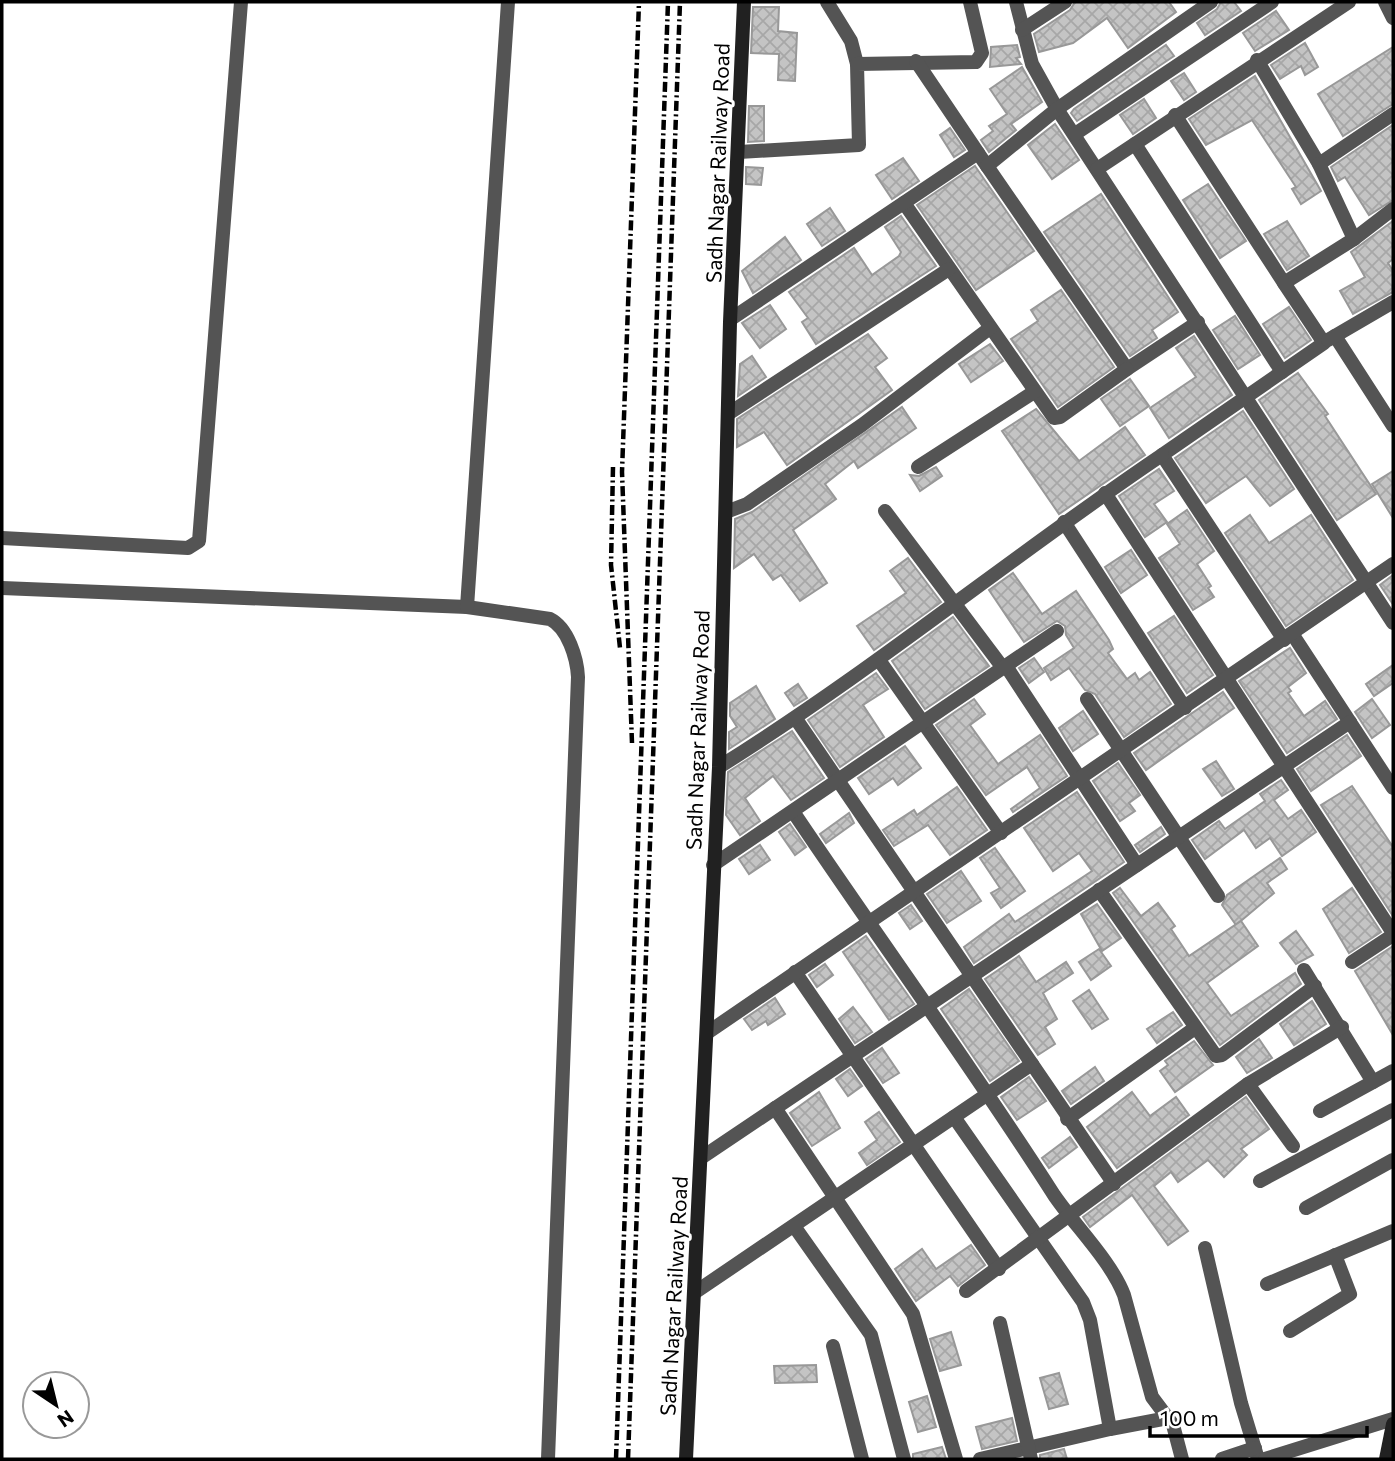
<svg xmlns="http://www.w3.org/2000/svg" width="1395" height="1461" viewBox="0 0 1395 1461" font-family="Commissioner,sans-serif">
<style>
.building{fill:url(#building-cross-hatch);stroke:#989898;stroke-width:2}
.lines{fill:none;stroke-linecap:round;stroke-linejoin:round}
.street{stroke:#545454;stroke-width:14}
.secondary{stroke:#212121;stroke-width:14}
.rail{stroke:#000;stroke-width:4.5;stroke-dasharray:10 3.5 2 3.5;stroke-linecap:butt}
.labels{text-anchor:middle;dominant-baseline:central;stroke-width:6;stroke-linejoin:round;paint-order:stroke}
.street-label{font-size:21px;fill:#000;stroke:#fff}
</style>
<defs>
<pattern id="building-cross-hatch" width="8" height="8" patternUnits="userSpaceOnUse" patternTransform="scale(1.75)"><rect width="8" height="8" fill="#c4c4c4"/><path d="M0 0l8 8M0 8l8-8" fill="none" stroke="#a7a7a7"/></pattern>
</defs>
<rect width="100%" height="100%" fill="#fff"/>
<g class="building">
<polygon points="1075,2 1169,2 1176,12 1128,48 1107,18 1073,43 1039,52 1034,34 1070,10"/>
<polygon points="1221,2 1234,2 1241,11 1205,35 1197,23 1217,9"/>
<polygon points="753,7 779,7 778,31 797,33 795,81 778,80 779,54 751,53"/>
<polygon points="1276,11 1289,30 1255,51 1243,33"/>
<polygon points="1305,43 1318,67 1305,75 1301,66 1280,79 1271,65"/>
<polygon points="1017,45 1020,57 1016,58 1021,64 990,67 991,47"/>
<polygon points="1166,45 1174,56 1077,121 1071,113 1074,109"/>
<polygon points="1393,47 1393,104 1343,136 1318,94"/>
<polygon points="1022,67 1042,102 1011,124 1016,130 989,152 981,140 993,131 989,126 1007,114 990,89"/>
<polygon points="1184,73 1196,92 1184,100 1171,81"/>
<polygon points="1255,76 1321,191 1301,204 1292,189 1296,187 1252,120 1206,145 1189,119"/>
<polygon points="1144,99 1156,118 1133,134 1120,115"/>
<polygon points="749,106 764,106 764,141 748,142"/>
<polygon points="1055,124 1079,160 1052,179 1028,145"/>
<polygon points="1393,125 1393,200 1369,215 1345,177 1338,181 1331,167"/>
<polygon points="950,128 965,150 954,157 940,135"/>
<polygon points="903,158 919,181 892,199 876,175"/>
<polygon points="975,166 1034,251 976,290 917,205"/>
<polygon points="746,167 763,168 761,185 746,184"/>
<polygon points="1208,184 1246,241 1220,258 1183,200"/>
<polygon points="1101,194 1178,312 1152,330 1157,338 1130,356 1044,232"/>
<polygon points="830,208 845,231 822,246 807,224"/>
<polygon points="901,216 936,266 816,344 802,322 808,318 789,292 854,248 872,275 899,256 901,252 885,227"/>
<polygon points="1287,221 1309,256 1287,270 1264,234"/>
<polygon points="1393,221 1393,259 1388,263 1393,271 1393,292 1353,314 1340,291 1365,277 1351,252"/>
<polygon points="785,237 801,260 753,293 742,271"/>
<polygon points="1061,290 1114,367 1058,407 1011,339 1038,321 1031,310"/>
<polygon points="770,305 786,329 760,348 742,323"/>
<polygon points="1289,307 1311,340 1285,358 1263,324"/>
<polygon points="1235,316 1260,355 1238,369 1213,330"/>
<polygon points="868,334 887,358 875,367 892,390 787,465 764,432 737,447 737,419"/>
<polygon points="1194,336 1232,395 1169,438 1150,408 1196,377 1176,348"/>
<polygon points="990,344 1003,361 971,382 959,364"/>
<polygon points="752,356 766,377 738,396 740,364"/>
<polygon points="1298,373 1328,414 1325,416 1376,494 1337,520 1259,400"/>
<polygon points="1130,379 1149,406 1120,426 1101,399"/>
<polygon points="902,407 916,428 858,468 854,461 825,484 836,499 793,530 827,583 800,601 781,575 773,580 754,554 734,568 735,519 752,512"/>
<polygon points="1036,409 1079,461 1125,427 1145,455 1059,514 1002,431"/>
<polygon points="1243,411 1294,489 1270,506 1246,476 1206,503 1175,458"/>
<polygon points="936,467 942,476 920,491 910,475 919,476"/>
<polygon points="1159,469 1174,491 1154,504 1167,522 1145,537 1119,496"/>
<polygon points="1393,471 1393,518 1372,484"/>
<polygon points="1187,510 1214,551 1197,564 1211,586 1208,588 1214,597 1193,610 1159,558 1180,544 1167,524"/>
<polygon points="1250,515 1269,543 1311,515 1353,580 1286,626 1225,533"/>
<polygon points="1131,550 1147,575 1121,593 1105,567"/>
<polygon points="908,558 941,602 874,650 857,626 906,593 890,571"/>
<polygon points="1013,573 1042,614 1076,591 1109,640 1113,649 1108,653 1127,679 1135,673 1139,680 1150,672 1171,704 1124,737 1095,694 1085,690 1069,668 1051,680 1044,668 1074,648 1066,635 1065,626 1057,621 1024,642 989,590"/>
<polygon points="1393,575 1393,602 1392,603 1380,585"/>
<polygon points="1174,616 1213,675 1187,693 1148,633"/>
<polygon points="953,617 989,666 925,709 892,661"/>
<polygon points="1290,648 1306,673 1288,687 1291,691 1288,693 1304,716 1325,701 1337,719 1287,753 1239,681"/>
<polygon points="1034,658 1044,672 1029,683 1019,668"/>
<polygon points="1393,665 1393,683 1374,696 1366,684"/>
<polygon points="876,673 888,689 863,705 884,737 840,767 808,720"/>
<polygon points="798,684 807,698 794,706 785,693"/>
<polygon points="756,686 775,719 729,749 729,732 737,727 730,716 730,703"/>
<polygon points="1223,692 1234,708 1146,770 1134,753"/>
<polygon points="974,699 985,714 970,725 998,764 1040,735 1067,776 1013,812 1011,809 1040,788 1027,767 986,795 936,725"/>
<polygon points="1372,699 1390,725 1372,738 1355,712"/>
<polygon points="1083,711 1098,734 1073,751 1059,728"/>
<polygon points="792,731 824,778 791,800 773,776 745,798 760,821 740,835 726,815 728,772"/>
<polygon points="1347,735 1361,756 1311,791 1297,769"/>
<polygon points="905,746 921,768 898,785 893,778 869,794 858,778"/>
<polygon points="1216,761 1234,789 1222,796 1203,769"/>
<polygon points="1118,763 1140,795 1129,803 1135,811 1120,821 1093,781"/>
<polygon points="1281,780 1288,790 1274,800 1288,819 1301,810 1316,832 1282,856 1270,838 1256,848 1244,830 1205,859 1192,840 1219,821 1225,829 1265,801 1260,794"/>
<polygon points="1352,786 1393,847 1393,916 1321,805"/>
<polygon points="957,787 987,830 950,855 928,825 894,846 883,830 914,810 917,815"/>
<polygon points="1077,792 1124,862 974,963 964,947 1009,914 1015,922 1092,871 1079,853 1053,871 1024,828"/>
<polygon points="849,813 854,823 826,843 820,834"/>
<polygon points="790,824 806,847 795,855 779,832"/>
<polygon points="1161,827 1165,834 1140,852 1135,845"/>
<polygon points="760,845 770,860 749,874 739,859"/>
<polygon points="995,848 1025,891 1001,908 991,893 1000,888 980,858"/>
<polygon points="1280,858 1287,869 1267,883 1274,893 1236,925 1222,905 1227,895"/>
<polygon points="961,871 981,901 947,923 927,894"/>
<polygon points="1120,888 1141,916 1158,903 1175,926 1171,929 1189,956 1241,921 1258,946 1207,983 1231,1016 1295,973 1301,984 1220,1045 1113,893"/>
<polygon points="1352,888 1381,932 1349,953 1323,909"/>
<polygon points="1097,904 1121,938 1102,951 1081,914"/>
<polygon points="911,905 922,921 910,929 899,913"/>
<polygon points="1296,931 1313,955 1296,964 1280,943"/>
<polygon points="866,936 914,1004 889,1020 843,952"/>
<polygon points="1393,946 1393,1035 1355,971"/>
<polygon points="1099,949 1111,966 1091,980 1079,962"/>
<polygon points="1019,956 1036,982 1066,962 1073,973 1043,993 1057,1019 1045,1027 1055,1044 1038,1055 985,979"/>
<polygon points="825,964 833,975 817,987 809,975"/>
<polygon points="969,989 1019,1061 990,1081 941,1009"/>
<polygon points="1089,990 1108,1019 1092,1029 1073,1001"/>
<polygon points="775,998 785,1014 768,1025 766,1021 752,1030 744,1019"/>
<polygon points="1312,1001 1326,1024 1294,1045 1280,1024"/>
<polygon points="853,1007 872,1032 855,1043 839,1019"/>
<polygon points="1173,1012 1182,1025 1157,1043 1147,1029"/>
<polygon points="1259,1039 1272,1058 1247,1073 1236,1057"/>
<polygon points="1194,1041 1213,1065 1175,1092 1160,1071 1168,1065 1165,1061"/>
<polygon points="882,1048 899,1073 883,1083 866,1059"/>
<polygon points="1095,1067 1104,1081 1071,1104 1062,1091"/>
<polygon points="850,1069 862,1086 848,1096 836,1079"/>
<polygon points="1029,1077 1046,1101 1017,1120 1001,1097"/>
<polygon points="819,1092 840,1128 812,1146 790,1113"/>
<polygon points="1132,1092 1150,1116 1176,1097 1189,1115 1117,1168 1087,1127"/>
<polygon points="1246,1097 1269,1129 1241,1149 1247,1155 1224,1177 1208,1160 1178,1182 1171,1172 1154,1186 1188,1231 1168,1245 1132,1195 1090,1227 1083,1217"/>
<polygon points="879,1112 900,1142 867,1165 859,1153 877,1140 865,1122"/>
<polygon points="1070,1137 1077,1147 1049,1168 1042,1158"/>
<polygon points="971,1245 985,1265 958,1286 950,1276 916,1301 895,1269 922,1249 936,1269"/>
<polygon points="951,1332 961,1365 940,1371 930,1339"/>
<polygon points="816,1365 817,1382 775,1383 774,1366"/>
<polygon points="1059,1373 1068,1404 1049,1409 1040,1378"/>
<polygon points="927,1396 936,1427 918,1432 909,1402"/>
<polygon points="1012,1418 1017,1441 982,1449 976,1427"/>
<polygon points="942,1447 946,1459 913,1459 913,1454"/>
<polygon points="1064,1449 1067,1459 1040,1459 1040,1455"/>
</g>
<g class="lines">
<g class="street">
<polyline points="827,2 851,41 857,64"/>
<polyline points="1016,2 1032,64 1057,109 1393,623"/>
<polyline points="1385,2 1393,18"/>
<polyline points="1022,30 1065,2"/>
<polyline points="1257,60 1319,164 1393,114"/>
<polyline points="1175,115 1284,283 1354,239 1393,209"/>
<polyline points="1075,134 1272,2"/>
<polyline points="1135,144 1282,372"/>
<polyline points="739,152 859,145 857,64 976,62 982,53 970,2"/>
<polyline points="978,153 1127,369 1198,322"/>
<polyline points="1319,164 1354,239"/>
<polyline points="987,166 1057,109 1211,2"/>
<polyline points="1097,169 1349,2"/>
<polyline points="904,203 1054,418 1060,417 1127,369"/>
<polyline points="1284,283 1324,343 1162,455 1284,640"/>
<polyline points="731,319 978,153 916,61"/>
<polyline points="1335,336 1393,426"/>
<polyline points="1328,340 1393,302"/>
<polyline points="728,414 949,269"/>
<polyline points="918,467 1034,392"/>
<polyline points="1105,493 1393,933"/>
<polyline points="885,511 1003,668"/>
<polyline points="726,512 747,504 862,425 990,328"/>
<polyline points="1064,522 1185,708"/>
<polyline points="2,538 188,548 199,541 241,2"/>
<path d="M2 588 467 607 550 619C568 628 577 658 578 677L548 1459"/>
<polyline points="467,607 508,2"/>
<polyline points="1293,635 1393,788"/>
<polyline points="879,660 1001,833"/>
<polyline points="1006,666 1137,865"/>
<polyline points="1087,699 1218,896"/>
<polyline points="796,719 1114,1184"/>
<path d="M719 767C873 671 1012 556 1162 455"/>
<path d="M794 813C880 941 971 1065 1054 1195 1075 1226 1111 1261 1124 1295L1152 1397 1173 1425 1182 1459"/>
<polyline points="713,865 1057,631"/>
<polyline points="1099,890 1216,1056 1222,1055 1315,986"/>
<polyline points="1352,962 1393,935"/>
<polyline points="1304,970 1373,1082"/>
<polyline points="795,972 999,1269"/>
<polyline points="707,1033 1393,564"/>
<polyline points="1248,1084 1293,1146"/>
<polyline points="775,1108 913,1314 956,1459"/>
<polyline points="1320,1111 1393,1071"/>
<polyline points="954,1117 1083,1302 1090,1320 1110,1429 980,1459"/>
<polyline points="1067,1119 1195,1028"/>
<polyline points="701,1158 1350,722"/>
<polyline points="1260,1181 1393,1110"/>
<polyline points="1306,1208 1393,1160"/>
<polyline points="794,1226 871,1335 904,1459"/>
<polyline points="1205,1248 1241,1403 1258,1459"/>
<polyline points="1267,1284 1393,1231"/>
<polyline points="966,1291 1248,1084 1342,1027"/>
<polyline points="694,1293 1032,1064"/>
<polyline points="1000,1323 1031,1459"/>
<polyline points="1290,1331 1350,1294 1335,1255"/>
<polyline points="833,1346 862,1459"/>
<polyline points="1110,1429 1168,1418"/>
<polyline points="1222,1459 1255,1448"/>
<polyline points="1265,1459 1393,1419"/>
</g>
<g class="secondary">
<polyline points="686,1459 719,767 730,322 744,2"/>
<polyline points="1386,1459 1393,1424"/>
</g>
<g class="rail">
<polyline points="613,467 611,565 620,648"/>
<polyline points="632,743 622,472 639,2"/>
<polyline points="616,1459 668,2"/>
<polyline points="628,1459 680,2"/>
</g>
</g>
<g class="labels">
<g class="street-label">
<text transform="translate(717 163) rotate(-88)">Sadh Nagar Railway Road</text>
<text transform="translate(697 730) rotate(-88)">Sadh Nagar Railway Road</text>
<text transform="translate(673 1296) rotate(-87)">Sadh Nagar Railway Road</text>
</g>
</g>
<rect width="1395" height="1461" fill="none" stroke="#000000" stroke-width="7"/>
<g transform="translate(56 1405) rotate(145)"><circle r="33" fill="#ffffff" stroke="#999999" stroke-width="2"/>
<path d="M0-5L12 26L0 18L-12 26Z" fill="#000000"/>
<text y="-10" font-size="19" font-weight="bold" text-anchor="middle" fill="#000000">N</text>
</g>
<path d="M1150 1426v10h217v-10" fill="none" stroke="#000000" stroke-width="3.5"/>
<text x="1160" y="1426" font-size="21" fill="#000000" stroke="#ffffff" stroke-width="5" paint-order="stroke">100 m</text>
</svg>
